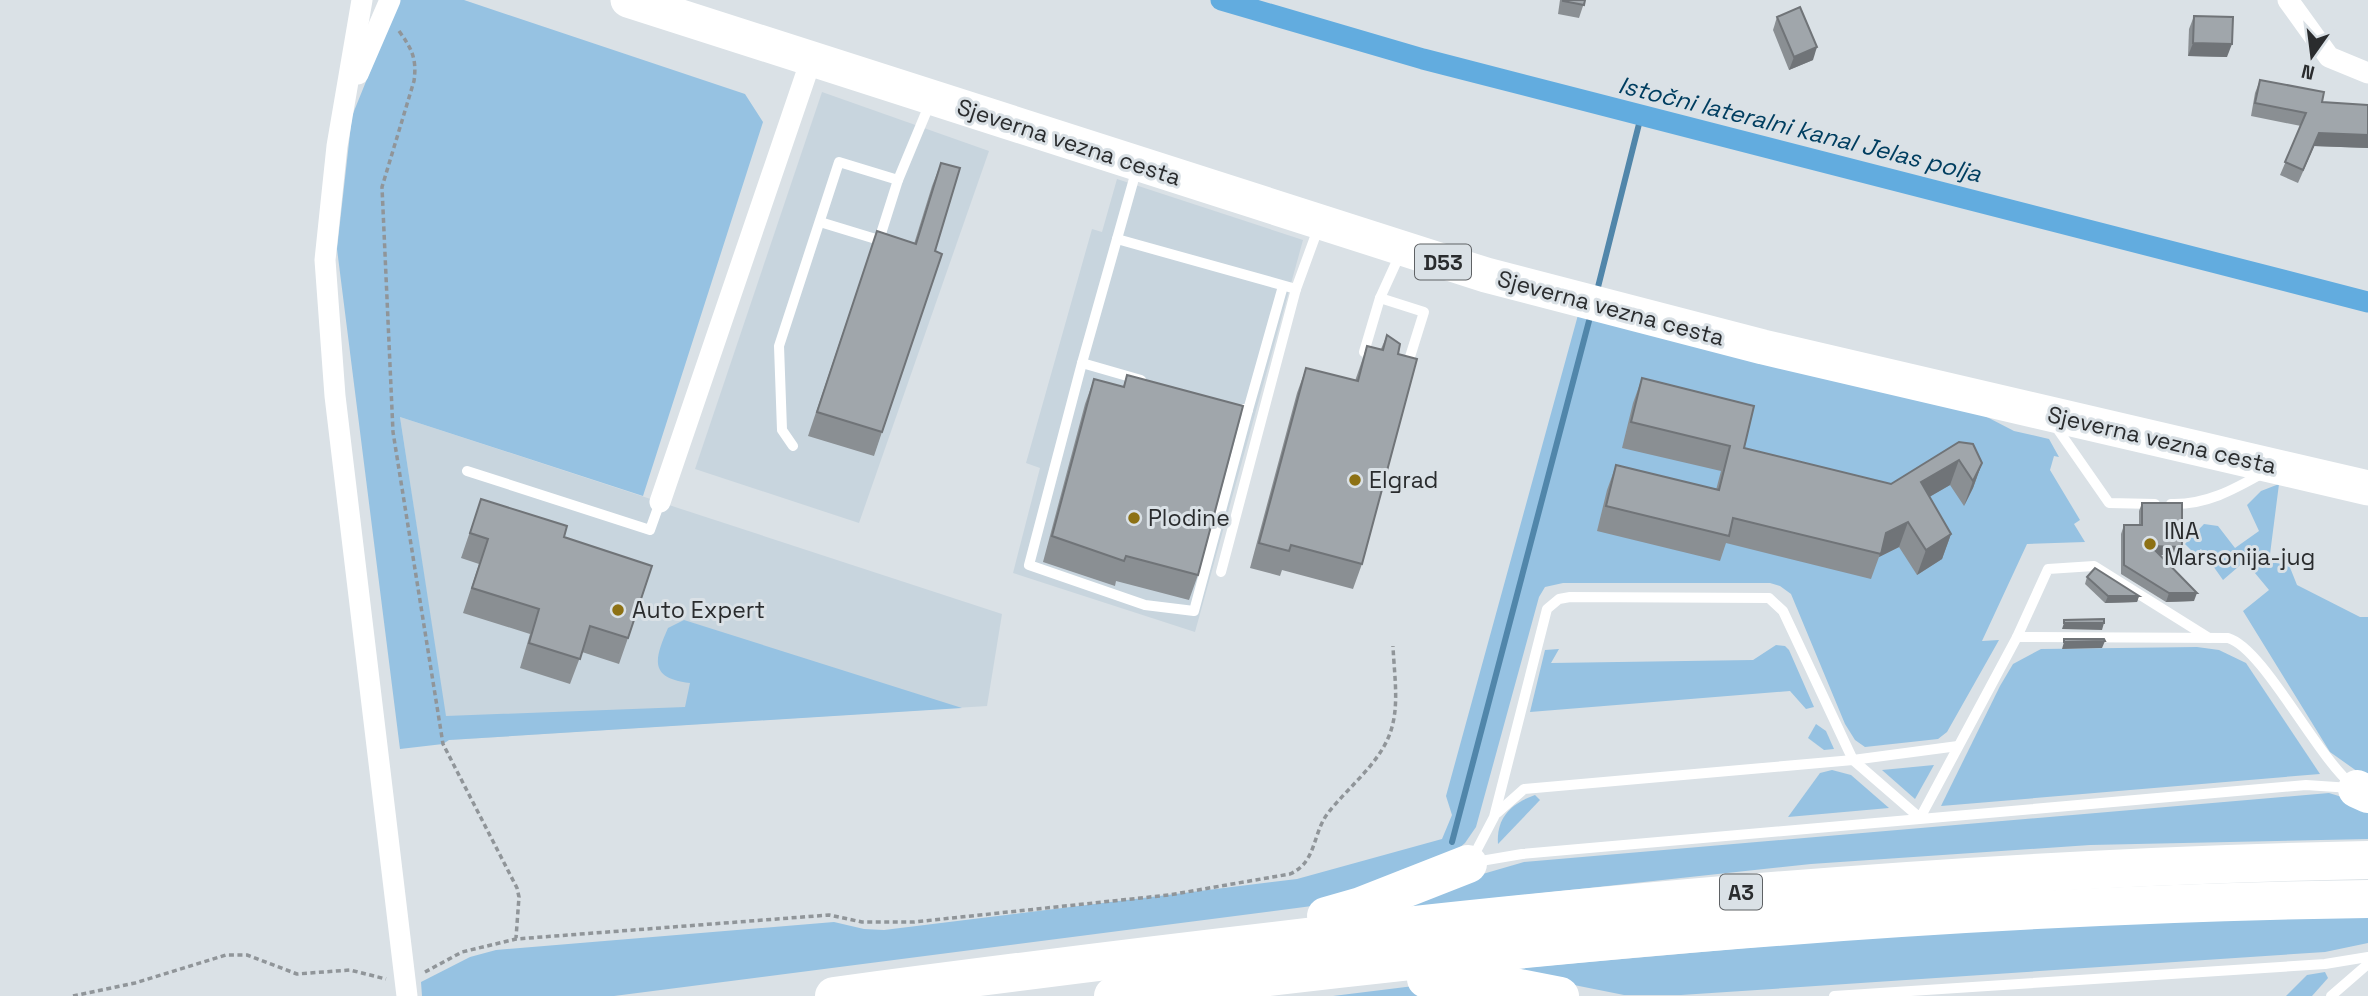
<svg xmlns="http://www.w3.org/2000/svg" width="2368" height="996" viewBox="0 0 2368 996" font-family="'Space Grotesk',sans-serif">
<style>
.built{fill:#c8d5de}
.green{fill:#96c2e2}
.lines{fill:none;stroke-linecap:round;stroke-linejoin:round}
.stream{stroke:#5186aa;stroke-width:6}
.canal{stroke:#62acdf;stroke-width:21}
.path{stroke:#909599;stroke-width:3.5;stroke-dasharray:5 3.5;stroke-linecap:butt}
.lane{stroke:#fff;stroke-width:10}
.street{stroke:#fff;stroke-width:21}
.primary{stroke:#fff;stroke-width:35}
.highway{stroke:#fff;stroke-width:38}
.wall{fill:#8a8f93}
.shaded-wall{fill:#707478}
.building{fill:#a0a6ab;stroke:#707478;stroke-width:2}
.poi-dot{fill:#8d7114;stroke:#dae1e6;stroke-width:2.5}
.labels{text-anchor:middle;dominant-baseline:central;stroke-width:6;stroke-linejoin:round;paint-order:stroke}
.shield{fill:#dae1e6;stroke:#5f6265;stroke-width:2}
.shield-label{font-size:21px;font-weight:bold;fill:#2a2c2e}
.street-label{font-size:23px;fill:#2a2c2e;stroke:#dae1e6}
.poi-label{font-size:23px;fill:#2a2c2e;stroke:#dae1e6;text-anchor:start}
.water-label{font-size:24px;font-style:italic;fill:#003e60;stroke:#dae1e6}
</style>
<rect width="100%" height="100%" fill="#dae1e6"/>
<g class="built">
<polygon points="822,92 989,151 859,523 695,469"/>
<polygon points="1117,179 1303,240 1195,632 1013,573 1040,468 1026,463 1092,229 1102,232"/>
<polygon points="400,417 1002,614 987,706 449,740"/>
</g>
<g class="green">
<path d="M399 0H464L745 94 763 122 643 496 400 417 446 716 685 707 690 683C649 678 654 660 668 628L684 620 962 708 449 740 443 744 400 749 337 249 352 116Z"/>
<polygon points="1578,315 1983,415 2014,431 2049,439 2059,457 2054,456 2050,470 2080,520 2074,524 2085,542 2027,544 1982,641 1999,640 1947,732 1938,739 1865,747 1855,740 1845,724 1791,594 1780,586 1770,583 1563,583 1545,587 1539,597 1476,827 1465,843 1445,860 1312,906 614,996 422,996 421,982 470,957 496,950 834,922 864,929 884,930 1297,879 1442,839 1452,815 1446,796"/>
<polygon points="2279,484 2269,562 2289,565 2297,585 2360,617 2368,617 2368,779 2330,752 2243,611 2269,590 2245,561 2223,580 2201,549 2195,554 2185,544 2204,524 2218,526 2235,548 2259,531 2247,505 2261,491"/>
<polygon points="1776,645 1785,646 1789,650 1814,707 1806,709 1790,691 1530,712 1545,650 1559,649 1551,663 1753,660"/>
<polygon points="2197,647 2219,650 2246,663 2320,774 1941,806 2000,686 2013,664 2041,649"/>
<polygon points="1816,724 1826,731 1834,749 1824,750 1808,738"/>
<polygon points="1934,765 1915,799 1882,770"/>
<polygon points="1832,770 1851,775 1889,808 1788,817 1820,773"/>
<polygon points="2329,793 2368,805 2368,839 2090,845 1811,864 1412,907 1407,896 1524,862"/>
<path d="M1535 795 1540 800 1498 844C1496 817 1512 803 1535 795Z"/>
<polygon points="2368,915 2368,943 2325,952 1681,995 1624,995 1514,973 1511,969 1984,927"/>
<polygon points="2325,972 2328,978 2312,996 2286,996 2307,975"/>
<polygon points="1422,985 1510,996 1333,996"/>
</g>
<g class="lines">
<g class="stream">
<polyline points="1598,287 1641,116"/>
<polyline points="1452,842 1589,321"/>
</g>
<polyline class="canal" points="1221,0 1423,59 2368,302"/>
<g class="path">
<path d="M399 31C412 49 417 59 414 81L382 187 393 432 443 744 517 888 519 897 516 938"/>
<path d="M425 972 462 952 516 939 829 915 862 922H914L1169 895 1290 874C1317 862 1312 834 1328 813 1349 786 1383 761 1392 727 1399 702 1394 672 1393 646"/>
<polyline points="73,996 135,983 226,955 247,955 297,974 350,970 386,979"/>
</g>
<g class="lane">
<polyline points="1137,168 1082,363 1141,380"/>
<polyline points="820,222 879,240 898,180 930,103"/>
<polyline points="1117,239 1296,289 1319,226"/>
<polyline points="1380,298 1424,312 1409,360"/>
<polyline points="1364,352 1380,298 1401,252"/>
<polyline points="1082,363 1029,565 1145,605 1194,611 1248,410"/>
<polyline points="1244,409 1248,410 1283,286"/>
<polyline points="2054,424 2109,503 2155,504"/>
<polyline points="793,446 782,430 779,346 839,162 898,180"/>
<polyline points="467,471 650,530 660,502"/>
<path d="M2171 504C2206 505 2233 490 2263 473"/>
<polyline points="1221,572 1296,289"/>
<polyline points="2017,637 2048,569 2094,566 2209,638"/>
<polyline points="1497,813 1524,789 1853,760 1958,746"/>
<path d="M1472 859 1494 817 1547 609 1559 599 1570 597 1769 598 1783 611 1853 760 1920 818 2017 637 2228 638C2263 648 2315 754 2352 785"/>
<polyline points="1475,862 1522,854 2306,785 2351,788"/>
<polyline points="1834,996 2325,964 2368,957"/>
<polyline points="2331,996 2368,964"/>
</g>
<g class="street">
<polyline points="362,0 337,146 325,260 335,396 407,996"/>
<polyline points="2288,0 2329,57 2368,73"/>
<polyline points="358,74 390,0"/>
<polyline points="660,502 812,57"/>
</g>
<polyline class="primary" points="628,0 1486,275 1763,347 2368,488"/>
<g class="highway">
<polyline points="2357,789 2368,794"/>
<polyline points="1326,916 1361,906 1468,864"/>
<polyline points="1426,979 1489,982 1560,996"/>
<path d="M834 996C1344 928 1854 870 2368 860"/>
<path d="M1113 996C1530 943 1948 905 2368 899"/>
</g>
</g>
<g class="wall">
<polygon points="1560,0 1585,0 1579,18 1558,14"/>
<polygon points="2194,16 2227,57 2188,56 2189,29"/>
<polygon points="1777,17 1813,60 1789,70 1773,30"/>
<polygon points="2260,80 2322,102 2368,105 2368,148 2314,146 2298,183 2280,175 2301,126 2251,116 2255,93"/>
<polygon points="941,163 935,251 882,432 874,456 808,436 877,231 914,244 932,186"/>
<polygon points="1387,335 1398,354 1362,564 1353,589 1282,570 1280,576 1250,568 1297,393 1306,368 1355,381 1367,346 1381,349"/>
<polygon points="1127,375 1198,575 1189,600 1116,581 1115,586 1043,562 1085,404 1094,379 1123,387"/>
<polygon points="1642,378 1744,448 1891,484 1959,442 1982,463 1973,488 1964,506 1950,485 1929,497 1951,534 1942,559 1917,575 1899,547 1879,557 1871,579 1726,543 1720,561 1597,531 1607,490 1616,465 1716,490 1721,471 1622,448 1633,403"/>
<polygon points="481,499 564,537 628,638 619,664 582,652 570,684 520,668 530,634 463,613 479,564 461,558"/>
<polygon points="2142,503 2182,547 2179,555 2159,555 2194,601 2166,602 2121,574 2121,534 2124,525 2139,525 2139,511"/>
<polygon points="2087,577 2139,596 2137,602 2105,603 2085,584"/>
</g>
<g class="shaded-wall">
<polygon points="2193,43 2232,44 2227,57 2188,56"/>
<polygon points="1817,47 1813,60 1789,70 1794,57"/>
<polygon points="2319,133 2368,135 2368,148 2314,146 2298,183"/>
<polygon points="1959,460 1950,485 1912,507 1921,482"/>
<polygon points="1982,463 1973,488 1964,506 1973,481"/>
<polygon points="1908,522 1899,547 1879,557 1886,533"/>
<polygon points="1951,534 1942,559 1917,575 1926,550"/>
<polygon points="2151,546 2182,547 2179,555 2148,555"/>
<polygon points="2169,593 2197,593 2194,601 2166,602"/>
<polygon points="2108,596 2139,596 2137,602 2105,603"/>
<polygon points="2064,623 2104,623 2102,630 2062,629"/>
<polygon points="2105,641 2102,648 2062,649 2064,642"/>
</g>
<g class="building">
<polygon points="1563,0 1585,0 1584,5 1563,1"/>
<polygon points="1800,7 1817,47 1794,57 1777,17"/>
<polygon points="2194,16 2233,17 2232,44 2193,43"/>
<polygon points="2260,80 2324,92 2322,102 2368,105 2368,135 2319,133 2303,170 2285,162 2306,113 2255,103"/>
<polygon points="941,163 960,168 935,251 942,254 882,432 817,412 877,231 916,244"/>
<polygon points="1387,335 1400,344 1398,354 1417,359 1362,564 1291,545 1289,551 1259,543 1306,368 1358,381 1367,346 1383,350"/>
<polygon points="1127,375 1243,406 1198,575 1126,556 1124,561 1052,536 1094,379 1124,387"/>
<polygon points="1642,378 1754,406 1744,448 1891,484 1959,442 1973,444 1982,463 1973,481 1959,460 1921,482 1951,534 1926,550 1908,522 1886,533 1881,554 1733,518 1729,536 1606,506 1616,465 1719,490 1730,446 1631,422"/>
<polygon points="481,499 567,526 564,537 652,566 628,638 590,626 580,659 529,643 539,609 472,588 488,539 470,533"/>
<polygon points="2142,503 2182,503 2182,547 2151,546 2197,593 2169,593 2124,565 2124,525 2142,525"/>
<polygon points="2095,568 2139,596 2108,596 2087,577"/>
<polygon points="2104,619 2104,623 2064,623 2064,620"/>
<polygon points="2064,639 2104,639 2105,641 2064,642"/>
</g>
<g class="poi-dot">
<circle cx="1355" cy="480" r="7"/>
<circle cx="1134" cy="518" r="7"/>
<circle cx="2150" cy="544" r="7"/>
<circle cx="618" cy="610" r="7"/>
</g>
<g class="labels">
<g class="shield">
<rect x="1415" y="244.5" width="56" height="35" rx="5"/>
<rect x="1720" y="874.5" width="42" height="35" rx="5"/>
</g>
<g class="shield-label">
<text x="1443" y="262">D53</text>
<text x="1741" y="892">A3</text>
</g>
<g class="street-label">
<text transform="translate(1069 142) rotate(18)">Sjeverna vezna cesta</text>
<text transform="translate(1611 308) rotate(15)">Sjeverna vezna cesta</text>
<text transform="translate(2162 440) rotate(13)">Sjeverna vezna cesta</text>
</g>
<g class="poi-label">
<text x="1369" y="480">Elgrad</text>
<text x="1148" y="518">Plodine</text>
<text x="2164" y="531">INA<tspan x="2164" dy="26">Marsonija-jug</tspan></text>
<text x="632" y="610">Auto Expert</text>
</g>
<g class="water-label">
<text transform="translate(1800 129) rotate(14)">Istočni lateralni kanal Jelas polja</text>
</g>
</g>
<g transform="translate(2312 56) rotate(194)" stroke="#dae1e6" stroke-width="5" paint-order="stroke">
<path d="M0-5L12 26L0 18L-12 26Z" fill="#2a2c2e"/>
<text y="-10" font-size="19" font-weight="bold" text-anchor="middle" fill="#2a2c2e">N</text>
</g>
</svg>
